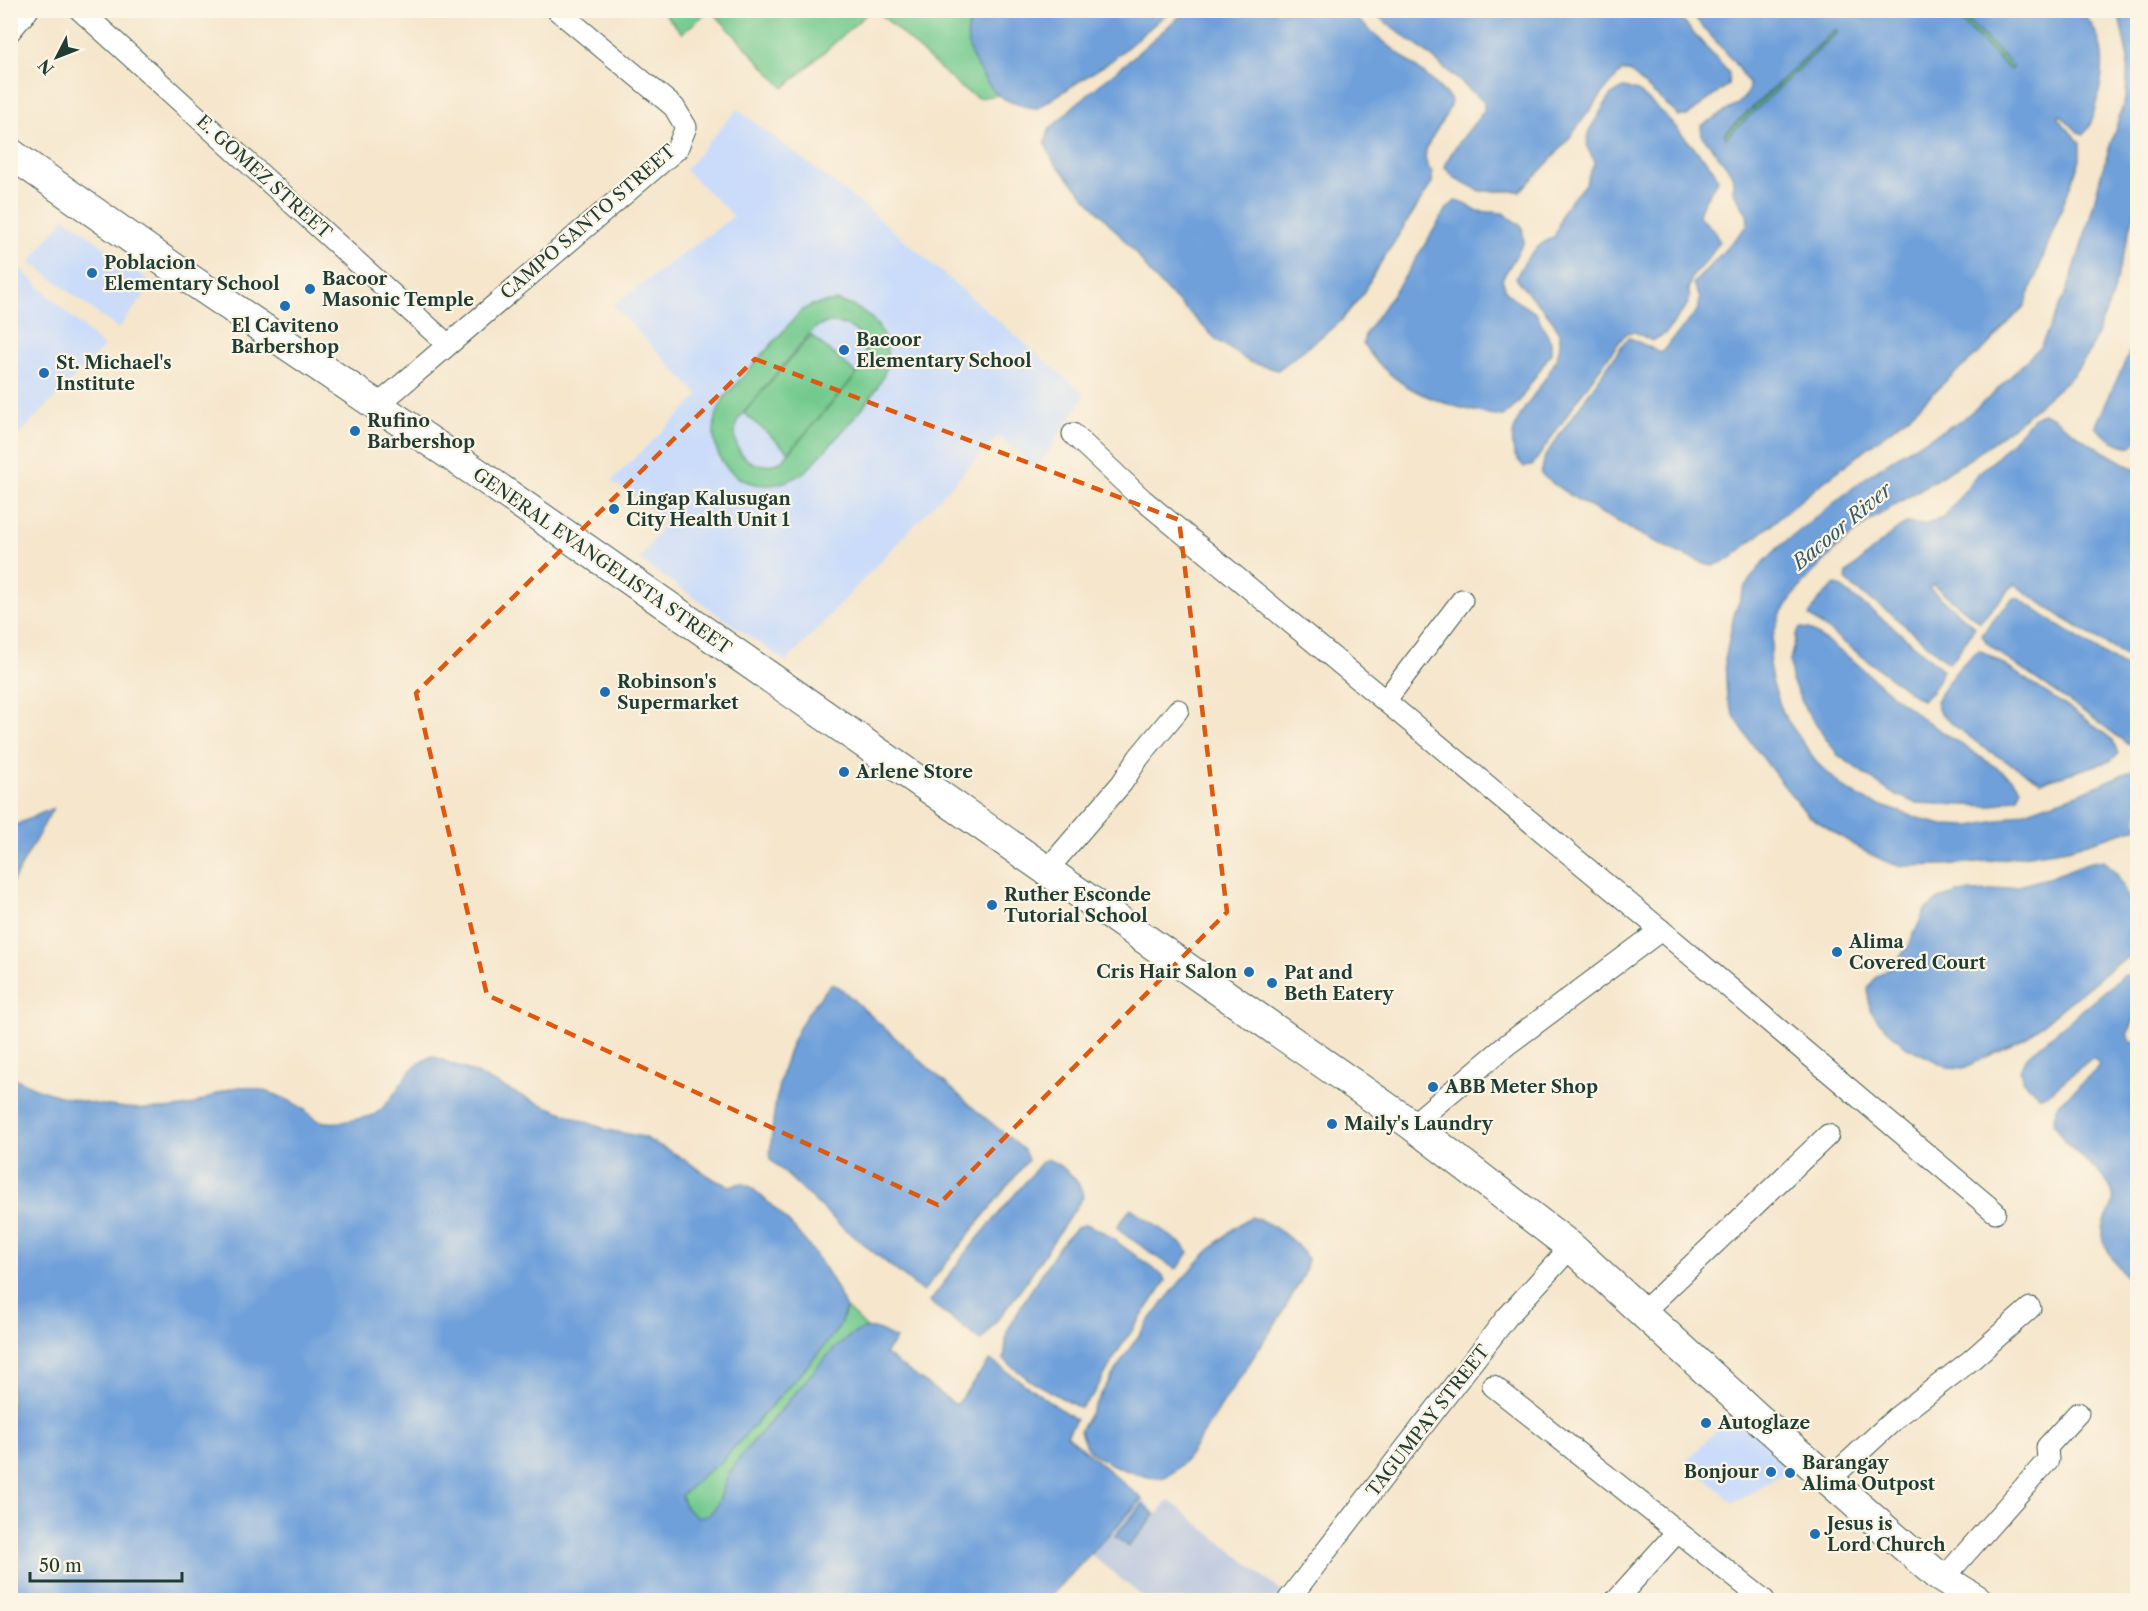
<svg xmlns="http://www.w3.org/2000/svg" width="2148" height="1611" viewBox="0 0 2148 1611" font-family="'Libre Caslon Text',serif">
<style>
.built{fill:#cadcf9}
.industrial{fill:#b7c5de}
.green{fill:#73ca8f;stroke:#498462;stroke-width:1.5;fill-rule:evenodd}
.forest{fill:#5eae7a;stroke:#3e7657;stroke-width:1.5}
.water{fill:#70a0da;stroke:#486e87;stroke-width:1.5;fill-rule:evenodd}
.lines{fill:none;stroke-linecap:round;stroke-linejoin:round}
.street-casing{stroke:#3f564b;stroke-width:23}
.secondary-casing{stroke:#3f564b;stroke-width:32}
.street{stroke:#fff;stroke-width:21}
.secondary{stroke:#fff;stroke-width:30}
.marked{fill:none;stroke:#de580e;stroke-width:4.5;stroke-dasharray:12 8;stroke-linejoin:round}
.poi-dot{fill:#1f6fb2;stroke:#fcf5e5;stroke-width:2}
.labels{text-anchor:middle;dominant-baseline:central;stroke-width:4.5;stroke-linejoin:round;paint-order:stroke}
.street-label{font-size:18px;fill:#1f3d34;stroke:#fcf5e5}
.poi-label{font-size:18px;font-weight:bold;fill:#1f3d34;stroke:#fcf5e5;text-anchor:start}
.water-label{font-size:20px;font-style:italic;fill:#375b66;stroke:#fcf5e5}
</style>
<rect width="100%" height="100%" fill="#fcf5e5"/>
<filter id="ink" filterUnits="userSpaceOnUse"><feTurbulence type="fractalNoise" baseFrequency=".0167" numOctaves="2"/><feDisplacementMap in="SourceGraphic" scale="12" xChannelSelector="R" yChannelSelector="G"/><feConvolveMatrix kernelMatrix="1 2 1 2 8 2 1 2 1" color-interpolation-filters="sRGB"/></filter>
<filter id="wash" filterUnits="userSpaceOnUse"><feTurbulence type="fractalNoise" baseFrequency=".008" numOctaves="4" result="noise"/><feDisplacementMap in="SourceGraphic" scale="24" xChannelSelector="R" yChannelSelector="G"/><feGaussianBlur stdDeviation="1.35" result="paint"/><feColorMatrix in="noise" values="0 0 0 0 0 0 0 0 0 0 0 0 0 0 0 0 0 1.4 0 .05"/><feComposite in="paint" operator="in"/></filter>
<g filter="url(#wash)">
<rect width="100%" height="100%" fill="#f5e6cc"/>
<g class="built">
<polygon points="737,109 868,209 1085,395 1037,469 998,436 786,662 640,560 666,520 611,481 699,396 613,305 734,216 685,170"/>
<polygon points="65,217 153,284 118,329 30,262"/>
<polygon points="11,260 104,347 11,443 10,443"/>
<polygon points="1734,1413 1794,1467 1733,1503 1686,1461"/>
</g>
<polygon class="industrial" points="1142,1499 1157,1514 1169,1500 1292,1600 1147,1600 1091,1555"/>
<g class="green">
<polygon points="662,11 709,11 682,33"/>
<polygon points="712,11 870,11 784,88"/>
<path d="M877 11H973C961 52 975 64 998 95L978 98 961 88Z"/>
<path d="M836 301C855 305 871 313 881 331 887 343 889 357 885 371 879 396 826 448 808 469 753 513 689 459 724 398L801 311 812 305ZM828 323C856 322 870 339 863 367L781 462C751 473 728 452 737 421L811 332 818 326Z"/>
<polygon points="811,335 857,374 789,452 744,413"/>
<path d="M846 1308 867 1328 845 1339 814 1372 751 1444 729 1474 717 1506 708 1516 698 1518C689 1512 684 1507 681 1496L702 1476 722 1461 822 1349 844 1316Z"/>
</g>
<g class="forest">
<polygon points="1951,11 1958,11 2015,68 2010,70"/>
<polygon points="1837,29 1840,31 1727,138 1724,135"/>
</g>
<g class="water">
<path d="M1856 10 1855 12 1857 15 1862 10 1951 11 2010 70 2014 67 1958 11H2081C2107 39 2106 69 2096 104 2093 115 2092 125 2084 134L2078 132 2061 115 2057 117 2080 143V160L2025 305 1984 349 1946 381 1911 414 1803 498 1730 559 1713 566C1677 554 1645 537 1612 519 1587 505 1563 493 1541 474L1545 456 1628 337 1661 353 1697 311 1700 298 1693 284 1748 225 1747 214 1733 191V175L1702 135 1701 126 1738 104 1748 93 1749 84 1733 61 1689 11ZM1836 29 1839 31 1726 138 1724 134Z"/>
<path d="M973 11V10L1170 11 1111 61 1038 108C1027 108 1007 102 998 95 988 87 969 56 968 43 966 32 970 20 973 11Z"/>
<path d="M1186 11H1349C1380 43 1422 67 1451 100 1449 124 1410 149 1432 172V183L1376 270 1362 295 1340 322 1278 370 1249 362 1217 340 1153 277 1135 252 1053 161 1045 143 1049 130 1075 105 1126 63Z"/>
<path d="M1371 11H1674L1729 73 1728 85 1687 116H1679L1629 71H1622C1603 91 1587 114 1570 137 1555 156 1538 174 1520 191H1480L1455 178 1444 166 1454 149 1484 111V102L1428 54Z"/>
<polygon points="2118,11 2137,11 2137,204 2111,299 2088,355 2071,377 2023,419 1973,457 1872,519 1838,547 1803,583 1782,611 1774,632 1769,664 1772,681 1783,714 1818,764 1844,788 1867,801 1927,821 1943,825 1971,826 1998,821 2083,792 2137,768 2137,828 2068,849 1988,861 1945,865 1899,866 1887,862 1862,850 1809,816 1785,787 1750,741 1735,717 1727,699 1725,660 1734,615 1745,586 1761,565 1778,548 1869,475 1904,452 1960,421 1991,396 2040,347 2067,291 2088,225 2102,171 2126,96 2128,59"/>
<path d="M1623 88 1638 91 1663 113 1713 169 1718 179C1711 193 1701 201 1699 216L1715 232 1719 241 1711 255 1692 277 1688 289 1690 298 1686 307 1665 334 1652 341 1635 332 1626 333 1591 380 1532 466 1524 467C1521 463 1517 459 1515 456 1498 412 1569 375 1559 333 1554 314 1526 296 1516 278 1526 257 1534 247 1555 236L1563 210 1585 184 1595 162 1587 147 1589 131 1610 96Z"/>
<path d="M1455 201 1465 204 1476 211 1503 213 1522 227 1524 242 1502 279 1506 291 1516 301 1536 313 1551 342V353L1518 403 1503 416C1488 415 1473 411 1458 407 1416 395 1388 380 1363 344L1365 334 1408 272 1446 210Z"/>
<path d="M2137 336 2138 439 2132 447C2117 445 2106 437 2095 427Z"/>
<polygon points="2042,413 2052,417 2089,443 2137,471 2137,663 2063,618 2014,584 1980,622 1933,585 1929,588 1975,627 1955,657 1949,663 1890,613 1856,590 1846,580 1847,573 1890,535 1906,523 1924,525 1945,517 1977,474 1993,461 2034,418"/>
<polygon points="1835,585 1839,586 1893,627 1943,670 1932,692 1922,700 1912,694 1809,616 1817,602"/>
<polygon points="2013,598 2020,599 2062,628 2137,675 2137,745 2126,743 2100,723 2007,659 1987,643 1982,635 1991,622"/>
<polygon points="1801,628 1809,629 1855,662 1886,690 1926,721 2012,778 2021,788 2018,797 1991,806 1916,803 1890,792 1838,755 1806,710 1792,681 1790,660 1797,632"/>
<path d="M1979 650 1992 657 2081 716 2113 740 2118 754 2110 761 2041 782 1984 748 1950 722 1939 712 1936 701C1947 681 1960 664 1979 650Z"/>
<polygon points="53,808 11,885 11,827"/>
<polygon points="2104,860 2117,874 2137,916 2137,952 2115,965 2027,1037 1964,1068 1948,1067 1907,1047 1881,1024 1870,1010 1868,988 1876,977 1891,968 1908,947 1925,910 1939,899 1958,893 1989,891 2015,887 2051,877 2087,863"/>
<path d="M2137 975V1014L2127 1035 2132 1043 2138 1039V1290H2136C2124 1273 2101 1251 2103 1229 2105 1214 2119 1205 2111 1189 2102 1171 2082 1160 2069 1145 2062 1139 2058 1130 2053 1122L2058 1104 2096 1071 2099 1064 2093 1057 2047 1095 2039 1096 2023 1080 2020 1070 2026 1057 2123 976Z"/>
<path d="M831 984 839 987 972 1107 1024 1150 1028 1160 923 1292 841 1226 770 1159C773 1108 779 1057 808 1013 815 1003 823 994 831 984Z"/>
<path d="M432 1056 470 1071 528 1099 571 1116 607 1130 643 1137 677 1155 715 1180 729 1186 742 1183 751 1187C794 1224 822 1256 846 1308L839 1327 822 1349 722 1461 702 1476 681 1496C684 1507 689 1512 698 1518 723 1514 719 1490 730 1472 743 1451 761 1434 777 1415 799 1391 832 1342 861 1330 873 1325 885 1334 896 1339L885 1354 956 1405 990 1360 1076 1420 1067 1435 1142 1499 1047 1600H11V1075C46 1101 145 1116 187 1106 207 1102 227 1084 248 1087 264 1090 284 1097 299 1106 306 1109 310 1117 317 1120 333 1126 354 1120 371 1116 387 1111 403 1077 416 1065 420 1062 427 1059 432 1056Z"/>
<path d="M1047 1159C1061 1165 1082 1180 1083 1197L1019 1292 981 1341 930 1302 964 1255 1041 1163Z"/>
<polygon points="1131,1208 1183,1245 1189,1252 1179,1267 1175,1269 1121,1232 1117,1227"/>
<path d="M1251 1217C1273 1223 1295 1240 1308 1259L1304 1275 1279 1318 1187 1458C1180 1465 1172 1476 1161 1478 1144 1479 1103 1463 1091 1452 1085 1446 1083 1438 1080 1431 1114 1370 1150 1313 1198 1262 1214 1245 1231 1228 1251 1217Z"/>
<polygon points="1086,1224 1103,1232 1161,1274 1166,1281 1120,1348 1092,1397 1080,1408 1031,1381 1004,1360 1007,1332 1021,1306 1060,1245 1076,1228"/>
<polygon points="1143,1504 1155,1515 1128,1547 1115,1536"/>
</g>
</g>
<g filter="url(#ink)">
<g class="lines">
<g class="street-casing">
<g id="street">
<polyline points="80,10 447,344"/>
<polyline points="10,31 28,10"/>
<polyline points="378,405 677,149 686,127 674,107 557,10"/>
<polyline points="1073,434 1142,499 1661,930 1995,1212"/>
<polyline points="1385,701 1462,600"/>
<polyline points="1047,870 1122,783 1139,757 1178,710"/>
<polyline points="1412,1125 1508,1044 1661,930"/>
<polyline points="1642,1313 1828,1135"/>
<polyline points="1493,1386 1764,1600"/>
<polyline points="1829,1480 1897,1417 1970,1361 2030,1308"/>
<polyline points="1943,1579 2048,1460 2047,1447 2078,1413"/>
<polyline points="1289,1599 1507,1317 1571,1247"/>
<polyline points="1616,1600 1677,1532"/>
</g>
</g>
<g class="secondary-casing">
<polyline id="secondary" points="10,153 178,271 477,473 1412,1125 1571,1247 1758,1418 1937,1575 1977,1600"/>
</g>
<use href="#street" class="street"/>
<use href="#secondary" class="secondary"/>
</g>
</g>
<path class="marked" d="M755 359 1179 520 1227 912 938 1205 487 995 416 693Z"/>
<g class="poi-dot">
<circle cx="92" cy="273" r="6"/>
<circle cx="310" cy="289" r="6"/>
<circle cx="285" cy="306" r="6"/>
<circle cx="844" cy="350" r="6"/>
<circle cx="44" cy="373" r="6"/>
<circle cx="355" cy="431" r="6"/>
<circle cx="614" cy="509" r="6"/>
<circle cx="605" cy="692" r="6"/>
<circle cx="844" cy="772" r="6"/>
<circle cx="992" cy="905" r="6"/>
<circle cx="1837" cy="952" r="6"/>
<circle cx="1249" cy="972" r="6"/>
<circle cx="1272" cy="983" r="6"/>
<circle cx="1433" cy="1087" r="6"/>
<circle cx="1332" cy="1124" r="6"/>
<circle cx="1706" cy="1423" r="6"/>
<circle cx="1771" cy="1472" r="6"/>
<circle cx="1790" cy="1473" r="6"/>
<circle cx="1815" cy="1534" r="6"/>
</g>
<g class="labels">
<g class="street-label">
<text transform="translate(264 177) rotate(42)">E. GOMEZ STREET</text>
<text transform="translate(588 222) rotate(-41)">CAMPO SANTO STREET</text>
<text transform="translate(602 561) rotate(35)">GENERAL EVANGELISTA STREET</text>
<text transform="translate(1428 1421) rotate(-52)">TAGUMPAY STREET</text>
</g>
<g class="poi-label">
<text x="104" y="263">Poblacion<tspan x="104" dy="21">Elementary School</tspan></text>
<text x="322" y="279">Bacoor<tspan x="322" dy="21">Masonic Temple</tspan></text>
<text x="285" y="326" text-anchor="middle">El Caviteno<tspan x="285" dy="21">Barbershop</tspan></text>
<text x="856" y="340">Bacoor<tspan x="856" dy="21">Elementary School</tspan></text>
<text x="56" y="363">St. Michael's<tspan x="56" dy="21">Institute</tspan></text>
<text x="367" y="421">Rufino<tspan x="367" dy="21">Barbershop</tspan></text>
<text x="626" y="499">Lingap Kalusugan<tspan x="626" dy="21">City Health Unit 1</tspan></text>
<text x="617" y="682">Robinson's<tspan x="617" dy="21">Supermarket</tspan></text>
<text x="856" y="772">Arlene Store</text>
<text x="1004" y="895">Ruther Esconde<tspan x="1004" dy="21">Tutorial School</tspan></text>
<text x="1849" y="942">Alima<tspan x="1849" dy="21">Covered Court</tspan></text>
<text x="1237" y="972" text-anchor="end">Cris Hair Salon</text>
<text x="1284" y="973">Pat and<tspan x="1284" dy="21">Beth Eatery</tspan></text>
<text x="1445" y="1087">ABB Meter Shop</text>
<text x="1344" y="1124">Maily's Laundry</text>
<text x="1718" y="1423">Autoglaze</text>
<text x="1802" y="1463">Barangay<tspan x="1802" dy="21">Alima Outpost</tspan></text>
<text x="1759" y="1472" text-anchor="end">Bonjour</text>
<text x="1827" y="1524">Jesus is<tspan x="1827" dy="21">Lord Church</tspan></text>
</g>
<g class="water-label">
<text transform="translate(1842 526) rotate(-40)">Bacoor River</text>
</g>
</g>
<rect width="2148" height="1611" fill="none" stroke="#fcf5e5" stroke-width="36"/>
<g transform="translate(57 57) rotate(228)" stroke="#fcf5e5" stroke-width="4.5" paint-order="stroke">
<path d="M0-4.5L10 22L0 15L-10 22Z" fill="#1f3d34"/>
<text y="-9" font-size="16" font-weight="bold" text-anchor="middle" fill="#1f3d34">N</text>
</g>
<path d="M30 1572v9h152v-9" fill="none" stroke="#1f3d34" stroke-width="3"/>
<text x="39" y="1572" font-size="18" fill="#1f3d34" stroke="#fcf5e5" stroke-width="4.5" paint-order="stroke">50 m</text>
</svg>
